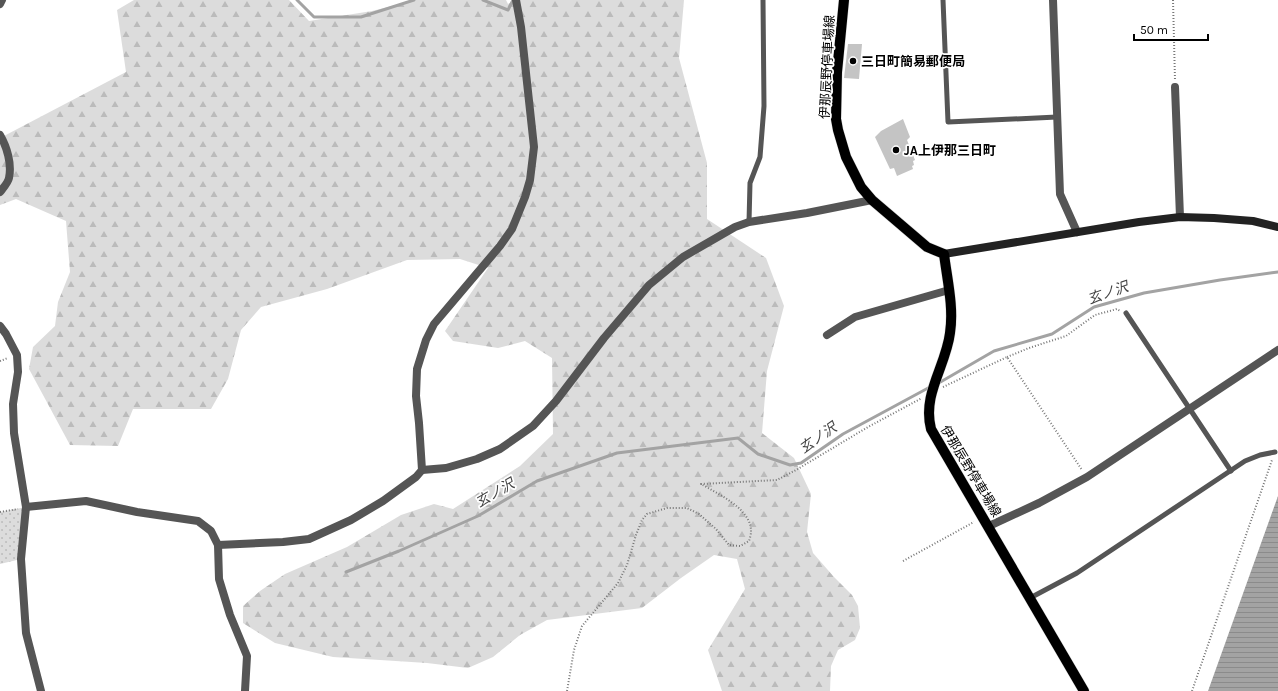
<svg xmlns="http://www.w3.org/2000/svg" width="1278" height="691" viewBox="0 0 1278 691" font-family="Karla,'Noto Sans JP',sans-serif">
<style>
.grass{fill:url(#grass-dots)}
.forest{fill:url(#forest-firs)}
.water{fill:url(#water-rules)}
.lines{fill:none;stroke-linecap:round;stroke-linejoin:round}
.stream{stroke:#a3a3a3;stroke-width:3}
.building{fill:#c4c4c4}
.primary-casing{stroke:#dbdbdb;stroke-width:11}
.path{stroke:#777;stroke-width:2;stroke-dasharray:1 2;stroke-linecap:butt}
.lane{stroke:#555;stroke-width:5}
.street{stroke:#555;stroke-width:8}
.secondary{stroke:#222;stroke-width:8}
.primary{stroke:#000;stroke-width:10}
.poi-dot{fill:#000;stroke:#fff;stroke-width:1.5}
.labels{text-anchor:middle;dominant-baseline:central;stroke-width:3.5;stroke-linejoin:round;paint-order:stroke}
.poi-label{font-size:13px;font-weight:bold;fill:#000;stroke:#fff;text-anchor:start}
.street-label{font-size:13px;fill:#000;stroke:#fff}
.water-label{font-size:14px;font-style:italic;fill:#444;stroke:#fff}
</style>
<defs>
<pattern id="grass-dots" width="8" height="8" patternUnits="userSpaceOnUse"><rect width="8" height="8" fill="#dcdcdc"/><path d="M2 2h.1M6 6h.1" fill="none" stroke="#bbb" stroke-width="1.8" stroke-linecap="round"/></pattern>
<pattern id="forest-firs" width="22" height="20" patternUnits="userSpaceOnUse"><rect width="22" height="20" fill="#dcdcdc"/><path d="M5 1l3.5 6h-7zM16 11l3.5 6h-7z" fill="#bbb"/></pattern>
<pattern id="water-rules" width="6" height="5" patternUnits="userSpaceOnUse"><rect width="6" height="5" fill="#a3a3a3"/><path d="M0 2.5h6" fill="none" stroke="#8b8b8b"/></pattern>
</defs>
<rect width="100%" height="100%" fill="#fff"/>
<polygon class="grass" points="26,507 21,559 0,564 0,512"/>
<polygon class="forest" points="134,0 289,0 309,21 372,11 416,0 506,0 508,4 515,0 684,0 679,58 707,163 707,219 766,258 784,306 767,371 762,433 794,458 811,494 807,532 813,553 834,577 852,595 858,606 860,628 855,640 838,650 831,666 830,691 722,691 708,650 745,589 737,559 714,555 681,578 642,608 547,620 520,635 493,657 468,668 427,663 333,657 275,643 243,623 243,606 260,591 285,574 347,547 401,515 434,504 453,509 520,466 553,434 552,358 525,341 498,348 453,341 445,331 488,268 460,259 407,260 327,289 261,307 241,330 228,379 211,409 133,409 118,446 70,445 29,369 33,347 55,326 58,302 70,272 66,221 16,199 0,205 0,135 2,137 126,72 117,10"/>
<polygon class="water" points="1278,496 1278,691 1208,691"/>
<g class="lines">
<g class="stream">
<polyline points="297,0 314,17 361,17 414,0"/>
<polyline points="483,0 508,10 513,0"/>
<polyline points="937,384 994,351 1052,334 1094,307 1144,293 1220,280 1278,272"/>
<polyline points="346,572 399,551 478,516 537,481 617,453 738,438 758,454 790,465 801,463 843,434 930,387"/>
</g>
</g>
<g class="building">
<polygon points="848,44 862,44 859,79 844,78"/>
<polygon points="903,119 910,137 907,140 915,160 913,161 914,165 912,166 913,169 897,176 894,168 890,169 875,137 881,131"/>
</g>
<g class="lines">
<g class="primary-casing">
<path id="primary" d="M844 0 837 72 836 119 838 130 846 157 861 187 872 200 927 247 944 254C947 279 954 307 950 333 946 366 922 394 931 429L1084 691"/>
</g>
<g class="path">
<polyline points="1173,0 1175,80"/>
<polyline points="1007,357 1029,348 1066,336 1095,315 1117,309 1120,311"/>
<polyline points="0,361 8,358"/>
<polyline points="943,387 1007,357 1082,470"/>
<polyline points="0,512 18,509"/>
<polyline points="903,561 974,522"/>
<path d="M567 691 574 650 582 626 618 583 627 565 636 535 642 520 647 514 667 508H687L699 514 716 529 729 545 740 546 749 541C750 538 751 534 751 532 752 509 718 494 701 484L777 480 796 470 868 427 922 398"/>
<polyline points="1192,691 1272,460"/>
</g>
<g class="lane">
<polyline points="943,0 948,122 1057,117"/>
<polyline points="749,222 750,183 760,157 764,106 763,0"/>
<polyline points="1126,313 1231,471"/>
<polyline points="1030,598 1077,573 1245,461 1260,455 1275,452"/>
</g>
<g class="street">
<polyline points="1053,0 1060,194 1077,232"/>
<polyline points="0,4 2,0"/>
<polyline points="1175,87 1180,217"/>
<path d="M0 135C7 147 12 164 9 178 8 183 3 188 0 192"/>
<polyline points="0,326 6,334 17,355 18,372 13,404 14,433 26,507 21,559 26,633 41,691"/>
<polyline points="827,335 855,317 949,290"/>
<polyline points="422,470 446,468 477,459 500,449 533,426 556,401 604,338 649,285 683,257 735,227 749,222 807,213 872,200"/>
<polyline points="26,507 86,501 137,512 198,521 211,531 218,545 219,579 230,615 247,656 245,691"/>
<polyline points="989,526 1039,503 1087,477 1278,350"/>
<polyline points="218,545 283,542 309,539 351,520 383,501 416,477 422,470 419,423 416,396 417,369 426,340 434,324 500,246 512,229 525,197 530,180 534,147 521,27 516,0"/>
</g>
<polyline class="secondary" points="944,254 1139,222 1180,217 1214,218 1253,221 1278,227"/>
<use href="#primary" class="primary"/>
</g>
<g class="poi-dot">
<circle cx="853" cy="61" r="4"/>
<circle cx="896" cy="150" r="4"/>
</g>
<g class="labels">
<g class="poi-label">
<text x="861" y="61">三日町簡易郵便局</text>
<text x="904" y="150">JA上伊那三日町</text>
</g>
<g class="street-label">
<text transform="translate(827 67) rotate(-87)">伊那辰野停車場線</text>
<text transform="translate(971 471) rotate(59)">伊那辰野停車場線</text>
</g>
<g class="water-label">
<text transform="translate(1108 293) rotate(-19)">玄ノ沢</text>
<text transform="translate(818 438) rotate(-35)">玄ノ沢</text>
<text transform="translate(495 493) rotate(-30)">玄ノ沢</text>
</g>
</g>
<path d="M1134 34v6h74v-6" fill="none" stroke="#000000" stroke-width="2"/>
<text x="1140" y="34" font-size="12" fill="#000000" stroke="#ffffff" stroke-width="3" paint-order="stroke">50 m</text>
</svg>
